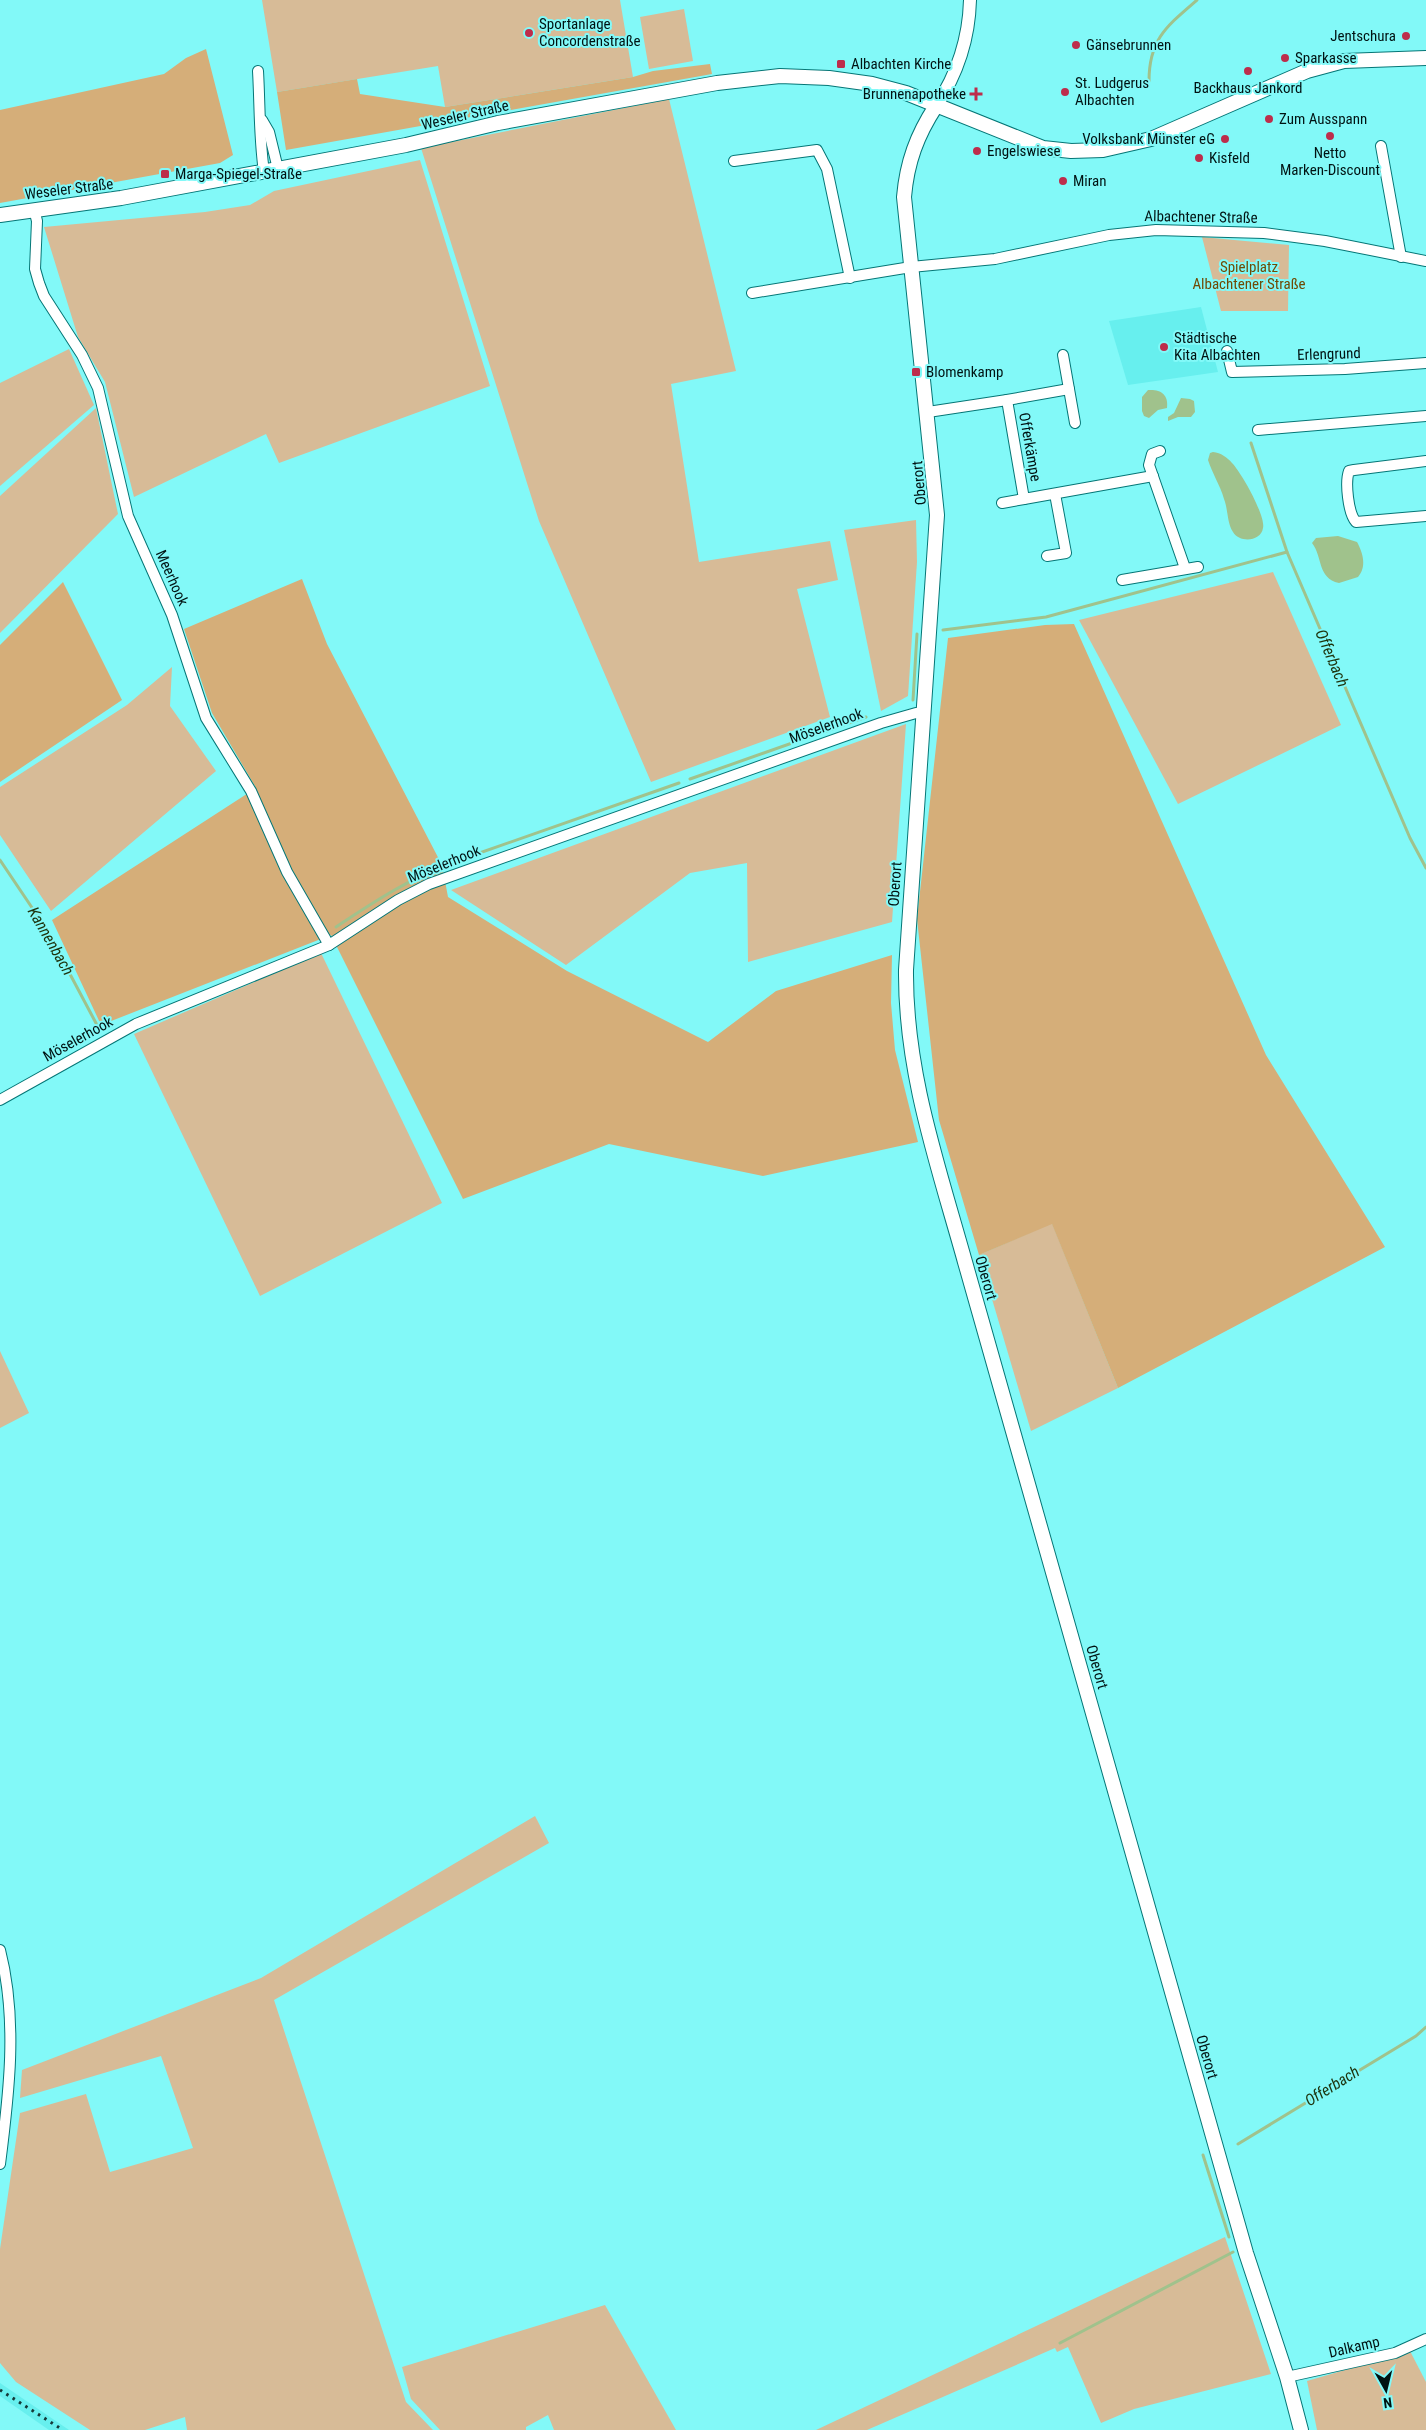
<svg xmlns="http://www.w3.org/2000/svg" width="1426" height="2430" viewBox="0 0 1426 2430" font-family="'Roboto Condensed',sans-serif">
<style>
.built{fill:#67efee}
.green{fill:#d7bb97}
.forest{fill:#d5ae79}
.water{fill:#a0c28c}
.lines{fill:none;stroke-linecap:round;stroke-linejoin:round}
.stream{stroke:#a0c28c;stroke-width:3}
.minor-casing{stroke:#057676;stroke-width:12}
.tertiary-casing{stroke:#057676;stroke-width:14}
.secondary-casing{stroke:#057676;stroke-width:16}
.minor{stroke:#fff;stroke-width:10}
.tertiary{stroke:#fff;stroke-width:12}
.secondary{stroke:#fff;stroke-width:14}
.rail{stroke:#153838;stroke-width:3;stroke-dasharray:2.5 5;stroke-linecap:butt}
.poi-dot{fill:#bd2d4b;stroke:#82f9f8;stroke-width:2}
.labels{text-anchor:middle;dominant-baseline:central;stroke-width:4;stroke-linejoin:round;paint-order:stroke}
.poi-label{font-size:15px;fill:#001313;stroke:#82f9f8;text-anchor:start}
.street-label{font-size:15px;fill:#001313;stroke:#82f9f8}
.park-label{font-size:15px;fill:#6f4a05;stroke:#82f9f8}
.water-label{font-size:16px;font-style:italic;fill:#1d330d;stroke:#82f9f8}
</style>
<rect width="100%" height="100%" fill="#82f9f8"/>
<g class="built">
<polygon points="1201,307 1218,372 1128,385 1109,321"/>
<polygon points="0,2383 69,2430 49,2430 0,2396"/>
</g>
<g class="green">
<polygon points="262,0 620,0 633,77 445,107 438,66 277,92"/>
<polygon points="684,9 693,61 649,69 640,17"/>
<polygon points="669,99 736,371 671,384 699,562 830,541 838,580 797,589 830,717 651,782 539,521 421,148"/>
<polygon points="420,160 490,386 279,463 266,434 134,497 105,382 78,337 44,227 205,212 250,205 274,191"/>
<polygon points="1202,237 1289,245 1288,311 1221,311"/>
<polygon points="69,349 94,405 0,486 0,383"/>
<polygon points="96,408 118,514 0,633 0,496"/>
<polygon points="916,520 917,562 908,696 881,711 844,530"/>
<polygon points="1273,572 1341,725 1178,804 1079,620"/>
<polygon points="172,667 170,706 216,771 51,911 0,835 0,787 127,705"/>
<polygon points="906,724 892,922 748,962 747,863 690,873 566,965 451,890"/>
<polygon points="321,953 442,1203 260,1296 134,1034"/>
<polygon points="1052,1223 1118,1388 1031,1431 979,1255"/>
<polygon points="0,1351 29,1413 0,1428"/>
<polygon points="535,1816 549,1843 274,2000 406,2402 433,2430 187,2430 185,2417 145,2430 90,2430 16,2382 0,2363 0,2249 20,2113 86,2094 110,2172 193,2148 161,2056 20,2098 22,2070 261,1978"/>
<polygon points="1225,2237 1271,2374 1134,2409 1101,2423 1068,2347 1057,2352 1055,2348 867,2430 816,2430"/>
<polygon points="605,2305 676,2430 554,2430 548,2415 526,2427 526,2430 440,2430 411,2399 402,2367"/>
<polygon points="1410,2351 1426,2382 1426,2430 1317,2430 1307,2381"/>
</g>
<g class="forest">
<polygon points="206,49 233,155 220,163 0,203 0,110 164,74 186,58"/>
<polygon points="710,64 712,74 286,150 277,92 357,79 360,94 445,107 633,77 653,71"/>
<polygon points="302,579 327,644 442,865 448,897 567,971 708,1042 776,991 892,955 891,1003 895,1050 918,1142 763,1176 609,1144 463,1199 331,935 101,1025 52,920 256,788 212,713 184,629"/>
<polygon points="63,582 122,700 0,782 0,645"/>
<polygon points="1074,624 1266,1055 1385,1247 1118,1388 1052,1224 979,1255 939,1120 917,919 948,638 1045,625"/>
</g>
<g class="water">
<path d="M1148 390C1160 389 1169 394 1167 408L1158 410 1149 418 1144 416 1142 411V397Z"/>
<polygon points="1181,398 1190,399 1194,401 1195,412 1191,417 1178,417 1168,421 1168,417 1174,413"/>
<path d="M1213 452C1221 453 1227 457 1232 463 1241 472 1266 516 1263 528 1261 542 1239 543 1233 532 1227 523 1228 509 1224 499 1220 485 1212 473 1208 460L1210 453Z"/>
<path d="M1338 536 1357 542C1363 553 1367 567 1358 577L1339 583C1317 578 1323 557 1312 543L1316 538Z"/>
</g>
<g class="lines">
<g class="stream">
<path d="M1149 81C1149 39 1167 26 1197 0"/>
<polyline points="1251,443 1287,552 1410,838 1426,868"/>
<polyline points="943,630 1046,617 1287,552"/>
<polyline points="913,700 917,634"/>
<polyline points="690,779 866,717"/>
<polyline points="468,857 679,783"/>
<polyline points="0,860 45,927 97,1025"/>
<path d="M336 927C375 901 412 877 456 861"/>
<polyline points="1238,2144 1416,2036 1426,2027"/>
<polyline points="1203,2155 1229,2237"/>
<polyline points="1060,2343 1233,2252"/>
</g>
<g class="minor-casing">
<g id="minor">
<path d="M258 71C260 105 259 138 264 172"/>
<polyline points="262,120 269,132 278,169"/>
<polyline points="1381,146 1401,257"/>
<polyline points="734,161 817,150 827,169 850,278"/>
<polyline points="34,209 37,221 35,269 39,283 44,296 82,355 98,388 128,516 172,615 206,718 251,791 287,872 329,945"/>
<polyline points="752,293 911,267 995,259 1109,235 1156,230 1264,233 1325,241 1426,261"/>
<polyline points="1227,351 1232,372 1345,369 1426,363"/>
<polyline points="1063,355 1075,423"/>
<polyline points="1007,400 1069,389"/>
<polyline points="928,412 1007,400 1024,499 1153,476"/>
<polyline points="1258,430 1426,416"/>
<polyline points="1160,451 1152,454 1149,465 1185,568"/>
<path d="M1426 461 1354 470 1349 471C1345 482 1348 513 1356 522L1426 516"/>
<polyline points="1002,503 1024,499"/>
<polyline points="1047,556 1066,553 1055,494"/>
<polyline points="1122,580 1198,567"/>
<polyline points="0,1100 136,1024 329,945 398,900 429,884 881,723 916,713 925,714"/>
<path d="M0 1950C18 2020 9 2094 0 2164"/>
<polyline points="1287,2377 1395,2353 1426,2339"/>
</g>
</g>
<g class="tertiary-casing">
<path id="tertiary" d="M936 106C958 73 969 39 970 0"/>
</g>
<g class="secondary-casing">
<g id="secondary">
<path d="M936 106C917 135 907 162 904 197L937 515 906 970C905 1072 938 1165 965 1262L1246 2253 1287 2377 1301 2430"/>
<polyline points="0,215 121,198 406,145 498,123 717,83 780,76 829,78 872,84 906,93 1043,148 1071,151 1103,150 1151,139 1307,71 1344,61 1426,58"/>
</g>
</g>
<use href="#minor" class="minor"/>
<use href="#tertiary" class="tertiary"/>
<use href="#secondary" class="secondary"/>
<polyline class="rail" points="0,2390 63,2430"/>
</g>
<g class="poi-dot">
<circle cx="529" cy="33" r="5"/>
<circle cx="1406" cy="36" r="5"/>
<circle cx="1076" cy="45" r="5"/>
<circle cx="1285" cy="58" r="5"/>
<rect x="836" y="59" width="10" height="10" rx="2.5"/>
<circle cx="1248" cy="71" r="5"/>
<circle cx="1065" cy="92" r="5"/>
<path d="M973.5 86.5h5v5h5v5h-5v5h-5v-5h-5v-5h5z"/>
<circle cx="1269" cy="119" r="5"/>
<circle cx="1330" cy="136" r="5"/>
<circle cx="1225" cy="139" r="5"/>
<circle cx="977" cy="151" r="5"/>
<circle cx="1199" cy="158" r="5"/>
<rect x="160" y="169" width="10" height="10" rx="2.5"/>
<circle cx="1063" cy="181" r="5"/>
<circle cx="1164" cy="347" r="5"/>
<rect x="911" y="367" width="10" height="10" rx="2.5"/>
</g>
<g class="labels">
<g class="poi-label">
<text x="539" y="24">Sportanlage<tspan x="539" dy="17">Concordenstraße</tspan></text>
<text x="1396" y="36" text-anchor="end">Jentschura</text>
<text x="1086" y="45">Gänsebrunnen</text>
<text x="1295" y="58">Sparkasse</text>
<text x="851" y="64">Albachten Kirche</text>
<text x="1075" y="83">St. Ludgerus<tspan x="1075" dy="17">Albachten</tspan></text>
<text x="1248" y="88" text-anchor="middle">Backhaus Jankord</text>
<text x="966" y="94" text-anchor="end">Brunnenapotheke</text>
<text x="1279" y="119">Zum Ausspann</text>
<text x="1215" y="139" text-anchor="end">Volksbank Münster eG</text>
<text x="987" y="151">Engelswiese</text>
<text x="1330" y="153" text-anchor="middle">Netto<tspan x="1330" dy="17">Marken-Discount</tspan></text>
<text x="1209" y="158">Kisfeld</text>
<text x="175" y="174">Marga-Spiegel-Straße</text>
<text x="1073" y="181">Miran</text>
<text x="1174" y="338">Städtische<tspan x="1174" dy="17">Kita Albachten</tspan></text>
<text x="926" y="372">Blomenkamp</text>
</g>
<g class="street-label">
<text transform="translate(465 115) rotate(-13)">Weseler Straße</text>
<text transform="translate(69 189) rotate(-7)">Weseler Straße</text>
<text transform="translate(1201 217) rotate(1)">Albachtener Straße</text>
<text transform="translate(1329 354) rotate(-2)">Erlengrund</text>
<text transform="translate(1030 447) rotate(80)">Offerkämpe</text>
<text transform="translate(919 483) rotate(-95)">Oberort</text>
<text transform="translate(172 578) rotate(66)">Meerhook</text>
<text transform="translate(826 726) rotate(-20)">Möselerhook</text>
<text transform="translate(444 864) rotate(-22)">Möselerhook</text>
<text transform="translate(895 884) rotate(-86)">Oberort</text>
<text transform="translate(78 1039) rotate(-29)">Möselerhook</text>
<text transform="translate(986 1278) rotate(74)">Oberort</text>
<text transform="translate(1097 1667) rotate(74)">Oberort</text>
<text transform="translate(1207 2057) rotate(74)">Oberort</text>
<text transform="translate(1354 2347) rotate(-13)">Dalkamp</text>
</g>
<g class="park-label">
<text x="1249" y="267">Spielplatz<tspan x="1249" dy="17">Albachtener Straße</tspan></text>
</g>
<g class="water-label">
<text transform="translate(1332 658) rotate(67)">Offerbach</text>
<text transform="translate(51 941) rotate(60)">Kannenbach</text>
<text transform="translate(1332 2086) rotate(-32)">Offerbach</text>
</g>
</g>
<g transform="translate(1386 2390) rotate(172)" stroke="#82f9f8" stroke-width="4" paint-order="stroke">
<path d="M0-4L9 19L0 12L-9 19Z" fill="#001313"/>
<text y="-8" font-size="14" font-weight="bold" text-anchor="middle" fill="#001313">N</text>
</g>
</svg>
